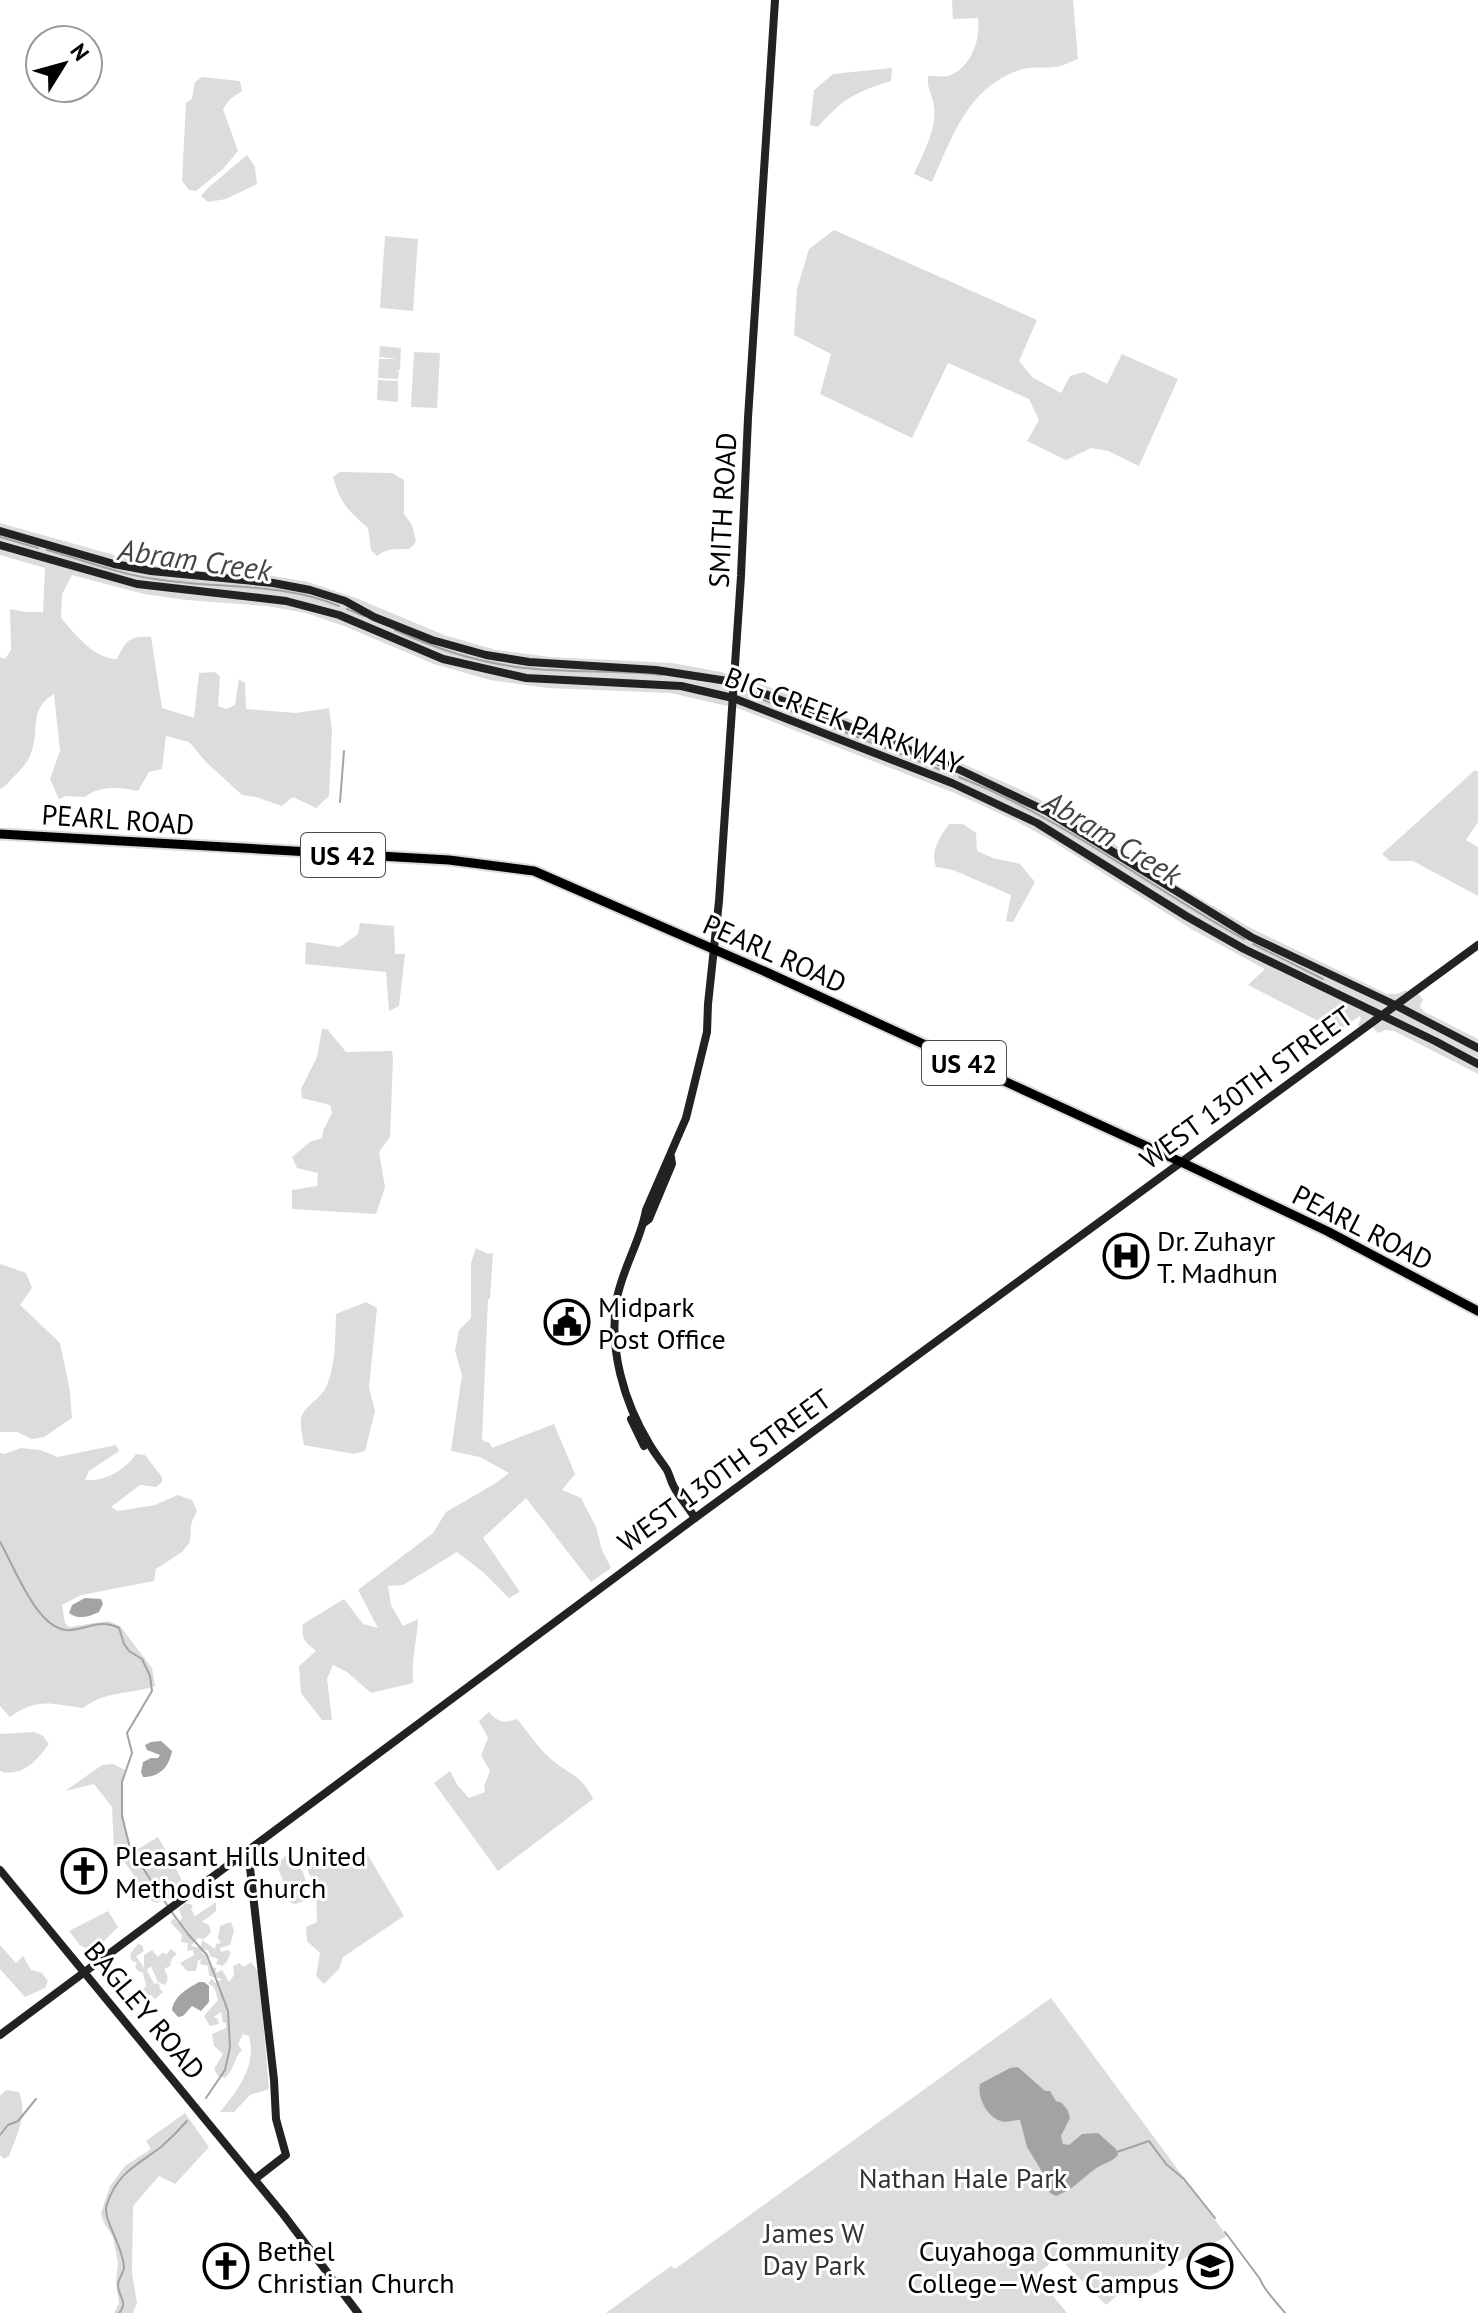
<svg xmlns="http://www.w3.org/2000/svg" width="1478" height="2313" viewBox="0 0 1478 2313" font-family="'PT Sans',sans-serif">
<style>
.green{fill:#dcdcdc}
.water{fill:#a3a3a3}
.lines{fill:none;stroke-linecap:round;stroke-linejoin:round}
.stream{stroke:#a3a3a3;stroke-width:2}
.primary-casing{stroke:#dbdbdb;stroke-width:13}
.secondary{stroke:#222;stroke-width:8}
.primary{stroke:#000;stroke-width:9}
.labels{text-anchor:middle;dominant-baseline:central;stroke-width:6;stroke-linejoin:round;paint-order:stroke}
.shield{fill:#fff;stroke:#4c4c4c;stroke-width:2}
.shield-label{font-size:26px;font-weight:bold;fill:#000}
.street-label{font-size:28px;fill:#000;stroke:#fff}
.poi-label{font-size:28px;fill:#000;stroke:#fff;text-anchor:start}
.park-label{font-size:28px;fill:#333;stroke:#fff}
.water-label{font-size:30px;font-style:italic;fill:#444;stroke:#fff}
</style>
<rect width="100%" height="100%" fill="#fff"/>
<g class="green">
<path d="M952 0H1073L1078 59C1072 61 1066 64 1061 66 1049 69 1035 66 1023 69 969 85 953 135 932 182L914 174C923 153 937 130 934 107 933 94 927 92 928 76 934 76 942 77 948 76 971 69 981 39 978 18L953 19Z"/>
<path d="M892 68 891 81C856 92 843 98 818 127L810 125 814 90 833 74Z"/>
<polygon points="202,77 240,81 242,91 230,99 223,109 238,151 223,169 196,191 189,190 182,181 186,103 192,99 195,82"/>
<polygon points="247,155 255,167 257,184 226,199 208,202 201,196 208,188"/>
<polygon points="834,230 1037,320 1019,361 1032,377 1061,393 1070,376 1084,372 1107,384 1122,354 1178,379 1139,466 1108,451 1091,448 1066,460 1027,441 1039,420 1029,399 948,363 912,438 820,394 831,354 794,335 797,289 809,249"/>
<polygon points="385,236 418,239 413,311 380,308"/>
<polygon points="380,346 401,348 400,370 396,370 399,371 398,379 378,378 379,359 398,359 379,357"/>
<polygon points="414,352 440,353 437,408 411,407"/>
<polygon points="378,380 398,381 398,402 377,400"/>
<path d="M340 472 392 473 404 480V514L412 525 416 542 409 549C397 549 386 548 377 556L371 550 368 528C347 509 341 505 333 477Z"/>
<path d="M0 523 146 564 189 570 273 576 308 582 356 598 444 635 496 650 550 657 672 663 721 672 758 683 968 766 1028 793 1078 821 1179 886 1249 927 1387 994H1397L1406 990 1410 995 1416 991 1423 1000 1420 1006 1423 1011 1478 1039V1074L1394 1031 1385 1030 1378 1033 1371 1025 1362 1031 1358 1025 1361 1019 1360 1016 1330 1035V1027L1248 985 1265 969 1193 930 1054 842 1016 821 957 794 740 709 671 693 548 688 490 680 434 664 344 626 306 613 267 606 187 600 144 594 72 575 62 594 61 618C75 634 94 659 117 659 126 641 129 635 151 637L162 708 194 718 199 673 215 672 220 676 218 706 226 709 235 705 239 679 245 683 246 709 296 713 329 708 332 731 329 796 316 808 293 797 282 806 256 797 242 795 206 762 189 742 166 736 162 769 149 772 138 791C122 787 99 785 85 797L66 796 59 799 50 779 60 751 54 694C27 710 41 732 30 756 25 767 13 777 5 786L0 789V657L5 659 11 650 10 609 25 612H43L45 568 0 555Z"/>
<polygon points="1475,770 1478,772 1478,822 1466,840 1478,847 1478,896 1413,861 1390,861 1382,854"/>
<path d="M949 824H963L976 833 977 851 993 858 1020 864 1035 882 1013 922 1006 921 1011 895 953 870 936 867C930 851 940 837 949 824Z"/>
<polygon points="360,923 394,926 395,954 405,954 399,1006 389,1011 386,972 305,964 306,942 340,947 358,934"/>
<polygon points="322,1029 327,1029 346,1052 392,1051 393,1059 390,1137 379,1152 385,1187 376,1214 292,1209 292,1190 317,1186 318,1173 297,1168 292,1157 310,1142 322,1138 323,1131 332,1113 330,1105 302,1098 301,1089 317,1057"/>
<path d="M476 1248 488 1254 493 1253 490 1299H488L482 1439 485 1442H489L492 1448 554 1424 575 1474 562 1490 581 1498 596 1527 602 1550 611 1568 591 1582 526 1498 483 1538 520 1592 509 1598 483 1572 457 1552 403 1585 388 1586 391 1605 403 1626 418 1619C417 1641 411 1661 413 1683L371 1693 347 1672 333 1665 327 1679 332 1720H322L301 1693 299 1666 316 1651C305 1642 301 1639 303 1624L344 1599 363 1624 378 1628 358 1590 433 1533 446 1512 496 1483 509 1473 480 1457 451 1451 462 1375 455 1351 459 1330 471 1318V1263Z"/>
<polygon points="0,1264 26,1273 32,1288 20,1305 60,1343 70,1391 72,1418 44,1437 32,1439 17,1432 0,1432"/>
<path d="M366 1302 377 1308 369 1387 375 1411 365 1451 354 1454 304 1445C303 1438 300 1427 301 1419 303 1406 321 1400 327 1385 336 1363 335 1337 336 1314Z"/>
<path d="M116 1445 119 1451 89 1471 85 1480C105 1482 125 1470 136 1454L145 1455 162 1477V1482L156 1487 140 1485 111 1507 118 1511 155 1505 178 1495 192 1500 197 1511 191 1524 190 1542 182 1552 156 1569 154 1581 81 1595 62 1605 65 1623 69 1627 108 1621 120 1626 152 1668 155 1686C129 1695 107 1690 83 1708 52 1704 37 1697 10 1717L0 1706V1453L4 1454 21 1448 40 1450 58 1457Z"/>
<path d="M489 1712C498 1722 503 1724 517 1719 528 1732 538 1748 551 1759 569 1775 582 1775 593 1799L498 1871 434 1783 450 1771 458 1786 469 1798 485 1792 484 1786 490 1771 481 1755 488 1738 479 1721Z"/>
<path d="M34 1732 43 1736 49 1744C37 1760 24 1776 2 1772L0 1770V1734Z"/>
<path d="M113 1764 125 1770C118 1796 124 1822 130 1848L133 1852 158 1837 181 1878 179 1894 164 1901 163 1900 157 1903 152 1901 114 1847 112 1807 94 1784 65 1791 102 1765Z"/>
<polygon points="330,1849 350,1856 366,1852 404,1916 343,1957 339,1969 324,1984 316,1976 320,1953 307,1941 306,1927 317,1922 316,1884 308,1872 308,1866 317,1857"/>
<path d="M285 1856C305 1868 307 1876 306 1900L296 1904 291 1903 277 1865Z"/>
<path d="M216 1902V1911L202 1922 209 1925 211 1932 204 1939 198 1938 191 1946 201 1948 202 1940 215 1949 216 1944 221 1943 218 1938 220 1926 231 1922 234 1931 230 1945 220 1948 221 1952 228 1950 231 1953 226 1963 222 1966 216 1964 218 1959 210 1956 208 1950H203L202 1953 208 1957 212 1967 216 1968V1973L222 1970 229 1982 234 1975 233 1966 239 1963 244 1967 251 1962 259 1973 269 2089 250 2095 234 2112H220C238 2090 257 2066 249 2036L243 2034 238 2044 242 2050C234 2057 235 2069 225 2078L218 2076 214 2069 223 2054 214 2046 212 2034 226 2028V2023H223L221 2012 214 2017 218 2019 219 2024 210 2026 204 2016 218 2000 214 1987 208 1983 212 1979 215 1983 222 1979 209 1976 208 1966 200 1964 201 1959 198 1961 196 1971H187L180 1963 194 1955 193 1950 187 1951 188 1943 181 1942 182 1935 170 1922 175 1918 178 1923 182 1918 179 1909 185 1903 193 1905 191 1909 195 1916Z"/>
<polygon points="108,1911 118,1927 101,1944 90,1951 80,1945 69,1931"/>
<path d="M138 1944 142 1945 144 1951 136 1956 144 1968V1955L152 1950 158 1957 162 1953 167 1954 171 1949 177 1954 172 1958 170 1966 164 1969C168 1976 169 1978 165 1985L158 1982 151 1966 147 1970 154 1984 157 1983 160 1985 159 1988 163 1992 155 1999 151 1995 146 1996 145 2000 135 2002 134 1999 146 1986 143 1973 138 1971 135 1967 137 1963 131 1960 130 1954Z"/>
<polygon points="0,1945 16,1963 23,1956 31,1970 42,1973 48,1981 45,1988 25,1997 0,1969"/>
<polygon points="1051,1998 1227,2236 1125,2289 1106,2305 1058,2257 1036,2275 1067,2313 606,2313 671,2266 675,2269"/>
<path d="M6 2090 19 2092C28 2115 17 2135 9 2156L4 2159 0 2155V2096Z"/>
<polygon points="185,2113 209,2147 175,2184 159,2176 133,2206 132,2273 137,2303 133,2313 114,2313 119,2303 116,2282 118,2263 113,2237 103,2221 101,2213 110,2186 125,2166 151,2149 146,2141"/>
</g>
<g class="water">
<path d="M85 1598 101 1599 103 1604 99 1612C88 1617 79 1620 69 1613L72 1605Z"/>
<path d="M161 1741 172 1751C169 1767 160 1777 143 1777L141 1772 143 1762 151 1758H158L160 1755 147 1750 145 1745 151 1742Z"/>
<path d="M199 1982H204L209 1986V2002L201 2011 192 2006 183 2016 178 2017 172 2010C174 1996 187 1989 199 1982Z"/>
<path d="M1018 2067 1045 2091H1050L1056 2101 1062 2103 1068 2111 1070 2118 1061 2136 1063 2144 1069 2145 1082 2134 1098 2133 1116 2149 1118 2155C1111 2163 1103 2163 1095 2169 1082 2179 1072 2190 1056 2196L1050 2193 1046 2186 1044 2175 1027 2147 1020 2120C1014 2120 1007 2123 1001 2121 987 2117 977 2097 980 2084L1010 2068Z"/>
</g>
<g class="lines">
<g class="stream">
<polyline points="0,537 38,548"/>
<path d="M47 550C83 560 118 574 155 579 216 589 281 582 339 606"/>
<polyline points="347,609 364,616"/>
<path d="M395 630C436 649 480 663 525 668 571 673 617 670 662 675"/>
<polyline points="748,694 951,774"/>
<path d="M959 777C1061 817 1148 886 1244 939"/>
<polyline points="340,802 344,751"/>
<polyline points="1253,944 1323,979"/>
<path d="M0 1542C14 1565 38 1634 71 1630 89 1628 101 1619 119 1628L124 1644 129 1651 142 1659 150 1676 152 1691 127 1733 132 1753 122 1782V1816L130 1848 167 1905"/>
<polyline points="171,1911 188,1934 207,1955 228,2011 230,2047 225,2070 206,2098"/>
<polyline points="0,2135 8,2125 18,2121 36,2099"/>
<polyline points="1117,2152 1149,2141 1166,2164 1184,2179 1215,2218"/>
<path d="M1225 2232 1260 2279C1263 2289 1278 2304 1285 2313"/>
<path d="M119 2313C129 2302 118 2297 118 2285 118 2279 123 2274 124 2268 124 2247 101 2218 107 2204 118 2172 136 2166 161 2147 170 2139 179 2130 187 2121"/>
</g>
<g class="primary-casing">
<polyline id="primary" points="0,834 449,860 534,871 766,972 1181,1162 1327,1231 1478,1311"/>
</g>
<g class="secondary">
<polyline points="0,531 114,564 151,571 273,583 310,590 345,601 374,617 432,640 486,655 529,662 656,670 734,682 958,769 1048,812 1251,937 1395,1005 1478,1048"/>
<polyline points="0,545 137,584 286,601 339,615 443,659 526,678 681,686 733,698 952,783 1037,823 1186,916 1244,949 1435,1041 1478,1064"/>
<polyline points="645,1222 649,1219 672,1164 671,1157"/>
<polyline points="631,1419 644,1446"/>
<path d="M695 1518C689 1508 680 1498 674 1487 671 1482 670 1476 667 1470 662 1462 655 1454 650 1445 624 1403 608 1348 617 1298 623 1267 641 1240 646 1210L686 1118 707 1032 708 1004 719 901 741 576 748 418 775 0"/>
<polyline points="248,1850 274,2080 276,2119 286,2155 255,2179"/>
<polyline points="0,1870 283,2214 358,2313"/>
<polyline points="0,2035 695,1518 1478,945"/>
</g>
<use href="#primary" class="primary"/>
</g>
<defs>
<g id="hospital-ring" transform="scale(2.3)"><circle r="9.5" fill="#fff" stroke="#000" stroke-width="1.5"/><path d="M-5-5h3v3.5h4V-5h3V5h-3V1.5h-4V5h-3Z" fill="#000"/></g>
<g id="civic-ring" transform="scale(2.3)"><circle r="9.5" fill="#fff" stroke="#000" stroke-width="1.5"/><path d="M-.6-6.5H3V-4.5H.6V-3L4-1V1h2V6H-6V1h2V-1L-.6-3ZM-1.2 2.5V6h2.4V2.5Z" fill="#000"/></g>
<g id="church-ring" transform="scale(2.3)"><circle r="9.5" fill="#fff" stroke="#000" stroke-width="1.5"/><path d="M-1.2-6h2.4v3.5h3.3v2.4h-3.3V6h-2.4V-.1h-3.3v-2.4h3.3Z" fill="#000"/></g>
<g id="university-ring" transform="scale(2.3)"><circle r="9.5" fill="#fff" stroke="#000" stroke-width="1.5"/><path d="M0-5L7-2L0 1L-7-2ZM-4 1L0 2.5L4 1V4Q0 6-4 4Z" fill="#000"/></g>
</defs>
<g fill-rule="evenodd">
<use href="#hospital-ring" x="1126" y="1256"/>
<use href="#civic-ring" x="567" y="1322"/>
<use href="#church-ring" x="84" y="1871"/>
<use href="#church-ring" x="226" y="2266"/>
<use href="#university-ring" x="1210" y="2266"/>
</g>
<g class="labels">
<g class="shield">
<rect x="301" y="833" width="84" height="44" rx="6"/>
<rect x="922" y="1041" width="84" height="44" rx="6"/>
</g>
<g class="shield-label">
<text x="343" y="855">US 42</text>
<text x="964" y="1063">US 42</text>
</g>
<g class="street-label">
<text transform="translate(722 510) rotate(-87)">SMITH ROAD</text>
<text transform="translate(844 720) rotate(21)">BIG CREEK PARKWAY</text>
<text transform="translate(118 819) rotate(4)">PEARL ROAD</text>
<text transform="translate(775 953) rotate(24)">PEARL ROAD</text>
<text transform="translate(1246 1087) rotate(-36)">WEST 130TH STREET</text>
<text transform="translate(1363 1227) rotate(27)">PEARL ROAD</text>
<text transform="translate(724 1470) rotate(-36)">WEST 130TH STREET</text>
<text transform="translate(145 2010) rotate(50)">BAGLEY ROAD</text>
</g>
<g class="poi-label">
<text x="1157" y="1240">Dr. Zuhayr<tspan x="1157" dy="32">T. Madhun</tspan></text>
<text x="598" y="1306">Midpark<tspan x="598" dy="32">Post Office</tspan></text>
<text x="115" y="1855">Pleasant Hills United<tspan x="115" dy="32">Methodist Church</tspan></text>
<text x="257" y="2250">Bethel<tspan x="257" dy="32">Christian Church</tspan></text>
<text x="1179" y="2250" text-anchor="end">Cuyahoga Community<tspan x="1179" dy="32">College—West Campus</tspan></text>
</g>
<g class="park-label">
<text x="963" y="2177">Nathan Hale Park</text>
<text x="814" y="2232">James W<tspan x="814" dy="32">Day Park</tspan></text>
</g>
<g class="water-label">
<text transform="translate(195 559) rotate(8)">Abram Creek</text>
<text transform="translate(1113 837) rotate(31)">Abram Creek</text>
</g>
</g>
<g transform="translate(64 64) rotate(53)"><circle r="38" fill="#ffffff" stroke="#999999" stroke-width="2"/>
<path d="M0-6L14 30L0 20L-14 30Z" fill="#000000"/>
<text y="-12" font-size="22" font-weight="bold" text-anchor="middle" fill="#000000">N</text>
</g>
</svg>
